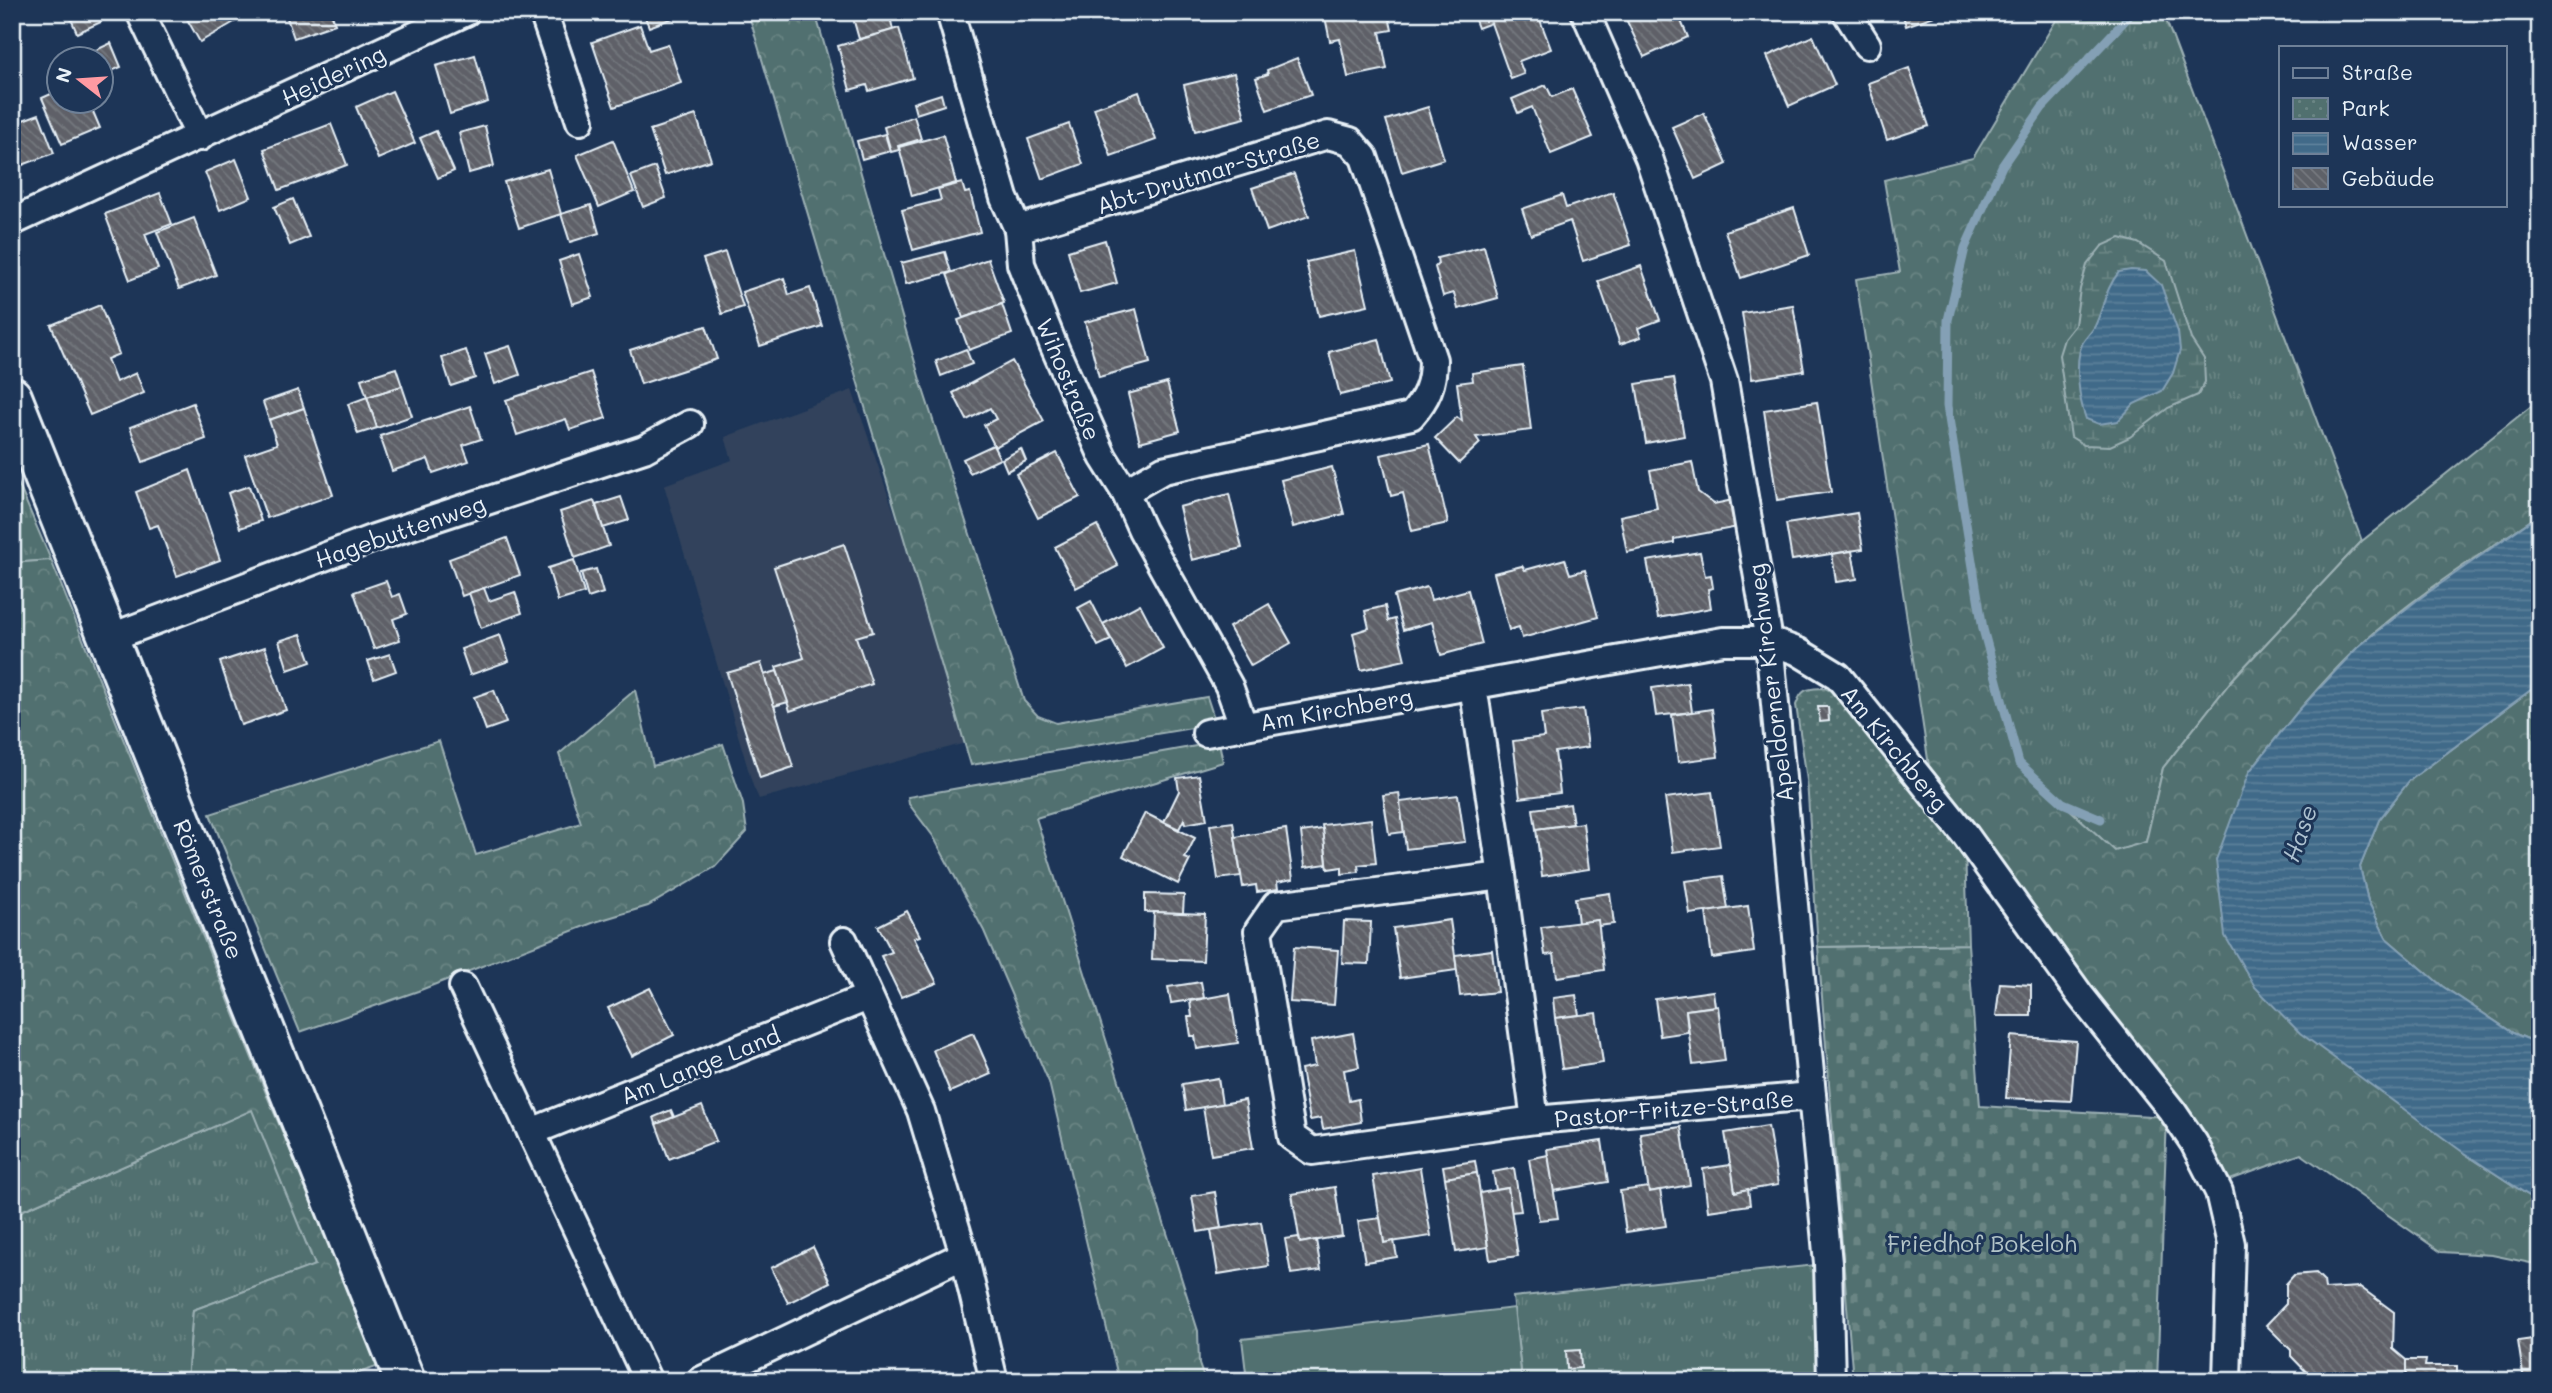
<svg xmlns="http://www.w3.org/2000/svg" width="2552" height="1393" viewBox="0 0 2552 1393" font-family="Mali,sans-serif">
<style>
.built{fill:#30425c}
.grass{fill:url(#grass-tufts);stroke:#9cb0b4;stroke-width:2}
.forest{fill:url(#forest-crowns);stroke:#9cb0b4;stroke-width:2}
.wetland{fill:url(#wetland-marsh);stroke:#9cb0b4;stroke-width:2}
.cemetery{fill:url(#cemetery-stones);stroke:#9cb0b4;stroke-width:2}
.park{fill:url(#park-dots);stroke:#9cb0b4;stroke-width:2}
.pitch{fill:#51706f;stroke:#9cb0b4;stroke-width:2}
.water{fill:url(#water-rules);stroke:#84a0b5;stroke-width:2}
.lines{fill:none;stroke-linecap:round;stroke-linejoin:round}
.stream{stroke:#84a0b5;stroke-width:9}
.building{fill:url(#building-back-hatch);stroke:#e8f1f8;stroke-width:2}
.street-casing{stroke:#e8f1f8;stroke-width:32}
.secondary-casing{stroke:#e8f1f8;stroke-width:44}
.street{stroke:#1d3557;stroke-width:26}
.secondary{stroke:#1d3557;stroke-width:38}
.labels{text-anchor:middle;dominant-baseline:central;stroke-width:6;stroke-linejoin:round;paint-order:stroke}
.street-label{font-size:23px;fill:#e8f1f8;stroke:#1d3557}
.park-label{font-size:23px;fill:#b3c4c8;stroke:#1d3557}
.water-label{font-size:24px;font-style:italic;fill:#aec2d1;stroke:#1d3557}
</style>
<defs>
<pattern id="grass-tufts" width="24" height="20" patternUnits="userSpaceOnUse" patternTransform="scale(1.75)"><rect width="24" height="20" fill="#51706f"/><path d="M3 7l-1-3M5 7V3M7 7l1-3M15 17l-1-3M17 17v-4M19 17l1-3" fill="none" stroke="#6a8584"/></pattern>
<pattern id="forest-crowns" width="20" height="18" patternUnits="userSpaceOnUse" patternTransform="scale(1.75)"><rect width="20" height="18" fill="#51706f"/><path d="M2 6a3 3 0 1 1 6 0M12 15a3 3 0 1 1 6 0" fill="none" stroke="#6a8584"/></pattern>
<pattern id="wetland-marsh" width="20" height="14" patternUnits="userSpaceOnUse" patternTransform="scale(1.75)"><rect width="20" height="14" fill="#51706f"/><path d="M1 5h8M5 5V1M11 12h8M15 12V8" fill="none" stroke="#6a8584"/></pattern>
<pattern id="cemetery-stones" width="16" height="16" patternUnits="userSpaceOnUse" patternTransform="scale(1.75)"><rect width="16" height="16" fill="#51706f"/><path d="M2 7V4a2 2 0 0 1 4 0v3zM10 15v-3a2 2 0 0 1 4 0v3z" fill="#6a8584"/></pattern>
<pattern id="park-dots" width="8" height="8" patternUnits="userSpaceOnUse" patternTransform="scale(1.75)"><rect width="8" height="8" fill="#51706f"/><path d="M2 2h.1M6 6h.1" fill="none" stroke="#6a8584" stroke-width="1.8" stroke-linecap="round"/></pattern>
<pattern id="water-rules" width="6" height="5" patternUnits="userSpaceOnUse" patternTransform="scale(1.75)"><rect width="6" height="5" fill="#416a89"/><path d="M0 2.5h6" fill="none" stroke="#5c809a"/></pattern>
<pattern id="building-back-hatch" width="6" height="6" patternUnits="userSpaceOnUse" patternTransform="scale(1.75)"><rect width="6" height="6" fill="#5e6168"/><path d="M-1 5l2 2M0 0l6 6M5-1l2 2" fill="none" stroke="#75787e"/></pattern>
</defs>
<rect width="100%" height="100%" fill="#1d3557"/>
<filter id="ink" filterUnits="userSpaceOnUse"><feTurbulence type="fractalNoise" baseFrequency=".0143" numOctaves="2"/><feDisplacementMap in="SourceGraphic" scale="14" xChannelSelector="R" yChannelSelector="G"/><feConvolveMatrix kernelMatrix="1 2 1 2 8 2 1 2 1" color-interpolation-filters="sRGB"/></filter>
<g filter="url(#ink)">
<polygon class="built" points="852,390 973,741 759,799 753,786 664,485 732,460 725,437"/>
<g class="grass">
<polygon points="2133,12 2163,12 2362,541 2232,680 2163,768 2146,842 2115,851 2019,763 1983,629 1947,406 1948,320 1965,248 2002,166 2042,108"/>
<polygon points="12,469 51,560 12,563"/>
<polygon points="253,1109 316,1265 193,1310 187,1381 12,1381 12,1215"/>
<polygon points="1816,1265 1819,1381 1522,1381 1513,1297"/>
</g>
<g class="forest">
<polygon points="748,12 815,12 920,380 1024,701 1038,716 1056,723 1207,697 1216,724 971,765"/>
<path d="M2061 12H2133L2042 108 2002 166 1965 248 1948 320 1947 406 1983 629 2019 763 2115 851 2146 842 2163 768 2232 680 2362 541 2540 399V514C2478 556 2413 597 2358 647 2318 685 2283 729 2249 772L2464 1153 2540 1203V1265L2492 1255 2441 1252 2301 1154 2230 1180 2210 1148 2081 979 1929 766 1856 279 1900 272 1884 180 1973 158Z"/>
<polygon points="51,560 270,1103 382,1365 336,1381 187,1381 193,1310 315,1265 252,1110 12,1215 12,563"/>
<polygon points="2540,683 2540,1044 2513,1033 2442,986 2386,938 2368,901 2360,867 2379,820 2409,781"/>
<polygon points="635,690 653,766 723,744 743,804 747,832 715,867 648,906 595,922 418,991 300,1032 210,814 439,741 476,855 581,823 559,754"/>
<polygon points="1219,742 1223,762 1036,818 1198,1331 1199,1364 1205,1381 1119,1381 1049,1082 984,931 933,836 909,804 908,797"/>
</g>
<polygon class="wetland" points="2120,238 2138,243 2166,261 2191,339 2204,359 2205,382 2198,395 2168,408 2130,437 2110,446 2084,445 2071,437 2059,355 2064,339 2075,325 2080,289 2087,265 2102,246"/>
<polygon class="cemetery" points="1968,944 1980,1106 2167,1117 2157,1381 1853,1381 1818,947"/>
<path class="park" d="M1825 688 1844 697 1965 848 1968 944 1818 947 1807 780 1796 705C1802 687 1808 689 1825 688Z"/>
<polygon class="pitch" points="1514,1308 1522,1381 1247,1381 1242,1339"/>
<g class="water">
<path d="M2131 270 2146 271 2161 285 2178 332 2180 350 2173 373 2162 391 2134 404 2118 421 2099 424 2086 419C2079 400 2074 363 2082 344 2085 338 2091 333 2095 326 2104 307 2105 289 2119 272Z"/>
<polygon points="2540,514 2540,683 2409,781 2379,820 2360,867 2368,901 2386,938 2442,986 2513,1033 2540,1044 2540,1203 2464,1153 2300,1033 2255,987 2225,936 2216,860 2249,772 2298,711 2358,647 2416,601"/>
</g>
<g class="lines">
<polyline class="stream" points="2101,819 2063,803 2019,763 1983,629 1947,406 1948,320 1965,248 2002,166 2042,108 2133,12"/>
</g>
<g class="building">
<polygon points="68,12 97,12 101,22 77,33"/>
<polygon points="183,12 231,12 236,21 200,42"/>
<polygon points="285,12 331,12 335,24 294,38"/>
<polygon points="643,12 689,12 649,27"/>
<polygon points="874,12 889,12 893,30 859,39 853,18"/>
<polygon points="1324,12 1388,12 1392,30 1380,32 1387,69 1348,77 1340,39 1330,41"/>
<polygon points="1472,12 1537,12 1551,49 1519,61 1524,74 1511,79 1491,23 1478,28"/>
<polygon points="1677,12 1688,37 1644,57 1623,13"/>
<polygon points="1902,12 1933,12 1934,16 1906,26"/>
<polygon points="640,25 649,50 668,44 681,83 614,107 592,42"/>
<polygon points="899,28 913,78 869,91 867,85 850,90 838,46"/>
<polygon points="1813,36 1835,85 1789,106 1767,56"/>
<polygon points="111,43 121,67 102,75 102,60 75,60"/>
<polygon points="475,55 488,102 450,114 436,66"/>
<polygon points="1297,58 1311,95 1267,110 1256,78 1268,74 1267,70"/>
<polygon points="1909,68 1929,126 1887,140 1868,83"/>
<polygon points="1234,73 1245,118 1195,131 1184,85"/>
<polygon points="1546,85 1552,97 1572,89 1593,137 1551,154 1532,107 1518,113 1512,99"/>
<polygon points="60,90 60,102 89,102 100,128 62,144 42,98"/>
<polygon points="392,91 415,143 378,159 356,107"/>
<polygon points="1139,92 1156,140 1111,156 1094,108"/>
<polygon points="941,94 944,105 916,114 913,103"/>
<polygon points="1428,107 1444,159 1402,172 1386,120"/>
<polygon points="1704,113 1727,164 1695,179 1672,127"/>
<polygon points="39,114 54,153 12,169 12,124"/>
<polygon points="696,115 711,160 665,175 650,130"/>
<polygon points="914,116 921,139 898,146 899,150 891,152 884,127"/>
<polygon points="331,124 347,165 279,190 264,149"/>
<polygon points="1069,124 1083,164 1042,179 1028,139"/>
<polygon points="485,126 494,166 469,173 459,133"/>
<polygon points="436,131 454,171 438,178 420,138"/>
<polygon points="885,134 890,151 862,159 857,141"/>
<polygon points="943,135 956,183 912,196 899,147"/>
<polygon points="613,140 634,192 599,207 577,155"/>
<polygon points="236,159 251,197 220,210 205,172"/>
<polygon points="655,167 666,198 643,207 631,176"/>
<polygon points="548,169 561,214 519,228 504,182"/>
<polygon points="1294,174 1309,216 1267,231 1252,188"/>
<polygon points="962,183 965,193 970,192 980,232 913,250 902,210 941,200 938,189"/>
<polygon points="1613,192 1631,245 1583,261 1570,221 1531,235 1522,209 1562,195 1566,208"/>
<polygon points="160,193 172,224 145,234 158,269 130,280 105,214"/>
<polygon points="293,199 309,237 290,245 274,207"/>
<polygon points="591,205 599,233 570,242 561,214"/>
<polygon points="1794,208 1809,255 1741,278 1725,231"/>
<polygon points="194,218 216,275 179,289 157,232"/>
<polygon points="1105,240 1117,283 1080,293 1068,251"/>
<polygon points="1484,246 1498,298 1458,309 1454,293 1443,296 1435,267 1438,264 1437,258"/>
<polygon points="1355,251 1368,305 1319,316 1306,262"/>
<polygon points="725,252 743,307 722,314 703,259"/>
<polygon points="945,252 951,272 906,284 901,263"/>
<polygon points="579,254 593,297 572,304 559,261"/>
<polygon points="988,259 1004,303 963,318 947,274"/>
<polygon points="1641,266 1660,320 1638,328 1641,337 1620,344 1598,281"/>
<polygon points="784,278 789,295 810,288 822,326 760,346 742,292"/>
<polygon points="1002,304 1012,334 969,350 958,320"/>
<polygon points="100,305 119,354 107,359 116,382 136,373 144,393 90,415 51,325"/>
<polygon points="1793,305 1804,371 1752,379 1742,313"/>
<polygon points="1136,309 1150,363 1099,377 1085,322"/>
<polygon points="706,326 717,359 641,384 630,350"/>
<polygon points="1379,339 1390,383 1340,395 1329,352"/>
<polygon points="510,346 520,375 495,384 485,354"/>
<polygon points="966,349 972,364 941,376 936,361"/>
<polygon points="466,350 475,378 451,386 442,358"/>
<polygon points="1012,361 1044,421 995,447 984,425 996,419 990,408 967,420 953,393"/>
<polygon points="1523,366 1531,430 1476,437 1480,443 1459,463 1435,438 1457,417 1462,421 1457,383 1473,381 1472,373"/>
<polygon points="396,368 402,386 367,397 361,379"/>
<polygon points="591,372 606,418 570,430 566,419 517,435 506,400"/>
<polygon points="1674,378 1684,436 1646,443 1636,384"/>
<polygon points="1167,383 1180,431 1140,442 1128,394"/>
<polygon points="402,386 412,416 377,428 367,397"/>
<polygon points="298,390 304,408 269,420 263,402"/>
<polygon points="367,397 377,428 358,434 348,404"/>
<polygon points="1817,402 1831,492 1777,500 1764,410"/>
<polygon points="193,403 206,439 143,462 130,427"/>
<polygon points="470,406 481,439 463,445 469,461 433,473 428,459 392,471 380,436"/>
<polygon points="304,408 333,495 267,518 245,455 277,444 269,420"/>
<polygon points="1429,444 1448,523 1412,531 1403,493 1391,496 1381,455"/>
<polygon points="993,445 1000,459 970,473 963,459"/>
<polygon points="1021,449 1026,461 1007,471 1002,459"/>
<polygon points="1057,453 1080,497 1038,518 1016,474"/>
<polygon points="1692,462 1698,492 1714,504 1733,500 1738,527 1674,539 1674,543 1627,552 1620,516 1657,508 1650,470"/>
<polygon points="1332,467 1344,514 1293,527 1281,480"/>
<polygon points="190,470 220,560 177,576 158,525 149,528 136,492"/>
<polygon points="249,486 261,521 240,528 228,493"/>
<polygon points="1229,494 1242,548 1192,560 1179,507"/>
<polygon points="621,497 629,520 603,528 596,505"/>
<polygon points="594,501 609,546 575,558 560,512"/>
<polygon points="1857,513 1863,549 1792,560 1786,524"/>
<polygon points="1097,525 1118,566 1076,588 1055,547"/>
<polygon points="507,538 520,575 462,596 449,559"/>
<polygon points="844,544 873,632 856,637 872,684 790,711 776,667 804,658 774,567"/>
<polygon points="1852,551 1857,579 1836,582 1832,554"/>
<polygon points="1700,552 1705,576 1711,575 1713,588 1708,589 1711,608 1658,618 1647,561"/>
<polygon points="1565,559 1570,574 1585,570 1598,617 1522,638 1519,627 1509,630 1494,573 1522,566 1525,570"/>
<polygon points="574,560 584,593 558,601 548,568"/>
<polygon points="596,569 603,593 588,598 581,573"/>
<polygon points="386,581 392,597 400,594 407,614 393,619 400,640 374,649 354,592"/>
<polygon points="1427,587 1431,600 1468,590 1482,644 1441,655 1432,622 1403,630 1394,596"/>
<polygon points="484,588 489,601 515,592 522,613 481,628 469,593"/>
<polygon points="1091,601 1111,640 1098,646 1078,608"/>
<polygon points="1140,604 1163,648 1127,668 1103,624"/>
<polygon points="1269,604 1291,643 1251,666 1229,627"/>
<polygon points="1385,606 1388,621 1395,619 1405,660 1361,670 1353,633 1369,628 1365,611"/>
<polygon points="301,634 311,662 288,670 279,641"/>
<polygon points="500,635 509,661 470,675 461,649"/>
<polygon points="265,647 286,710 241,725 220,662"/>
<polygon points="390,654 396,671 374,679 368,661"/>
<polygon points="761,663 793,767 760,778 727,673"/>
<polygon points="777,671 788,702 774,706 764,675"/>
<polygon points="1688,683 1692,712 1656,716 1652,688"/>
<polygon points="494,690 506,723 486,730 474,697"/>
<polygon points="1818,707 1828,707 1829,721 1820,722"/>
<polygon points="1583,709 1588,747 1555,752 1560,793 1520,798 1513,741 1544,737 1541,714"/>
<polygon points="1712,709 1718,757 1678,762 1672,715"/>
<polygon points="1199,775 1207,820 1185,824 1184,819 1179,829 1164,822 1179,791 1177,778"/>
<polygon points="1712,792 1720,846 1673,852 1665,798"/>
<polygon points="1399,793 1404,832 1389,834 1383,795"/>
<polygon points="1458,795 1465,842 1406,849 1400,802"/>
<polygon points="1570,804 1573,824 1536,829 1533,809"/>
<polygon points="1145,813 1195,838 1185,858 1190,860 1178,884 1123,856"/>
<polygon points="1371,819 1376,863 1358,865 1359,872 1342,874 1342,867 1328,869 1322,825"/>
<polygon points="1233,822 1241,876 1218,879 1210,825"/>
<polygon points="1583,823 1589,869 1542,876 1536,829"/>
<polygon points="1286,829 1293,879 1277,882 1278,889 1257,892 1256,885 1243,887 1235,837"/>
<polygon points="1323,829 1327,864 1305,867 1301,832"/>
<polygon points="1723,876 1728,909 1690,914 1685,881"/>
<polygon points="1610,893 1614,924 1598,926 1598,920 1578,923 1575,898"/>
<polygon points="1145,894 1184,895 1183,913 1145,912"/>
<polygon points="1748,906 1754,952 1712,958 1706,912"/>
<polygon points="907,911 920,936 914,938 937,983 901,997 881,956 892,952 878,926"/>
<polygon points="1154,912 1205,914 1203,961 1152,959"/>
<polygon points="1450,920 1457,970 1400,978 1393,928"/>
<polygon points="1598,920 1604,970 1557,977 1554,954 1545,955 1541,927"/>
<polygon points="1344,921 1371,922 1369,964 1342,963"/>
<polygon points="1294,947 1338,950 1334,1005 1290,1002"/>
<polygon points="1492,950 1497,992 1460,996 1455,955"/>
<polygon points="1201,982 1204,998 1171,1003 1168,987"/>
<polygon points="2000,983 2031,985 2031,1016 1996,1016"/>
<polygon points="650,988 674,1035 632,1056 608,1008"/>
<polygon points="1713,991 1715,1006 1686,1010 1688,1032 1660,1036 1655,999"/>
<polygon points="1230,994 1238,1043 1197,1049 1195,1036 1191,1036 1188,1017 1192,1017 1190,1001"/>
<polygon points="1576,995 1579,1015 1555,1018 1553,998"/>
<polygon points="1718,1006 1725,1061 1693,1065 1686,1010"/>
<polygon points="1596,1013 1603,1063 1562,1069 1555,1018"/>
<polygon points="973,1033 991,1074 950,1092 933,1050"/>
<polygon points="1353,1033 1359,1067 1344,1070 1349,1101 1358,1099 1361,1122 1323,1129 1321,1118 1310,1120 1301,1069 1315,1066 1311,1041"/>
<polygon points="2011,1036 2076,1041 2071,1101 2006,1098"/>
<polygon points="1218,1078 1222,1104 1186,1110 1182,1084"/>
<polygon points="1245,1100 1253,1148 1211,1155 1203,1107"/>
<polygon points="702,1106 716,1141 669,1159 656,1124"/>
<polygon points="671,1110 674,1117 656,1124 654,1117"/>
<polygon points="1768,1126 1778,1185 1735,1192 1725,1133"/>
<polygon points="1681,1127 1690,1185 1649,1192 1640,1133"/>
<polygon points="1602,1141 1608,1182 1553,1191 1547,1149"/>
<polygon points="1548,1155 1558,1218 1539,1220 1529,1159"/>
<polygon points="1475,1161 1477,1173 1445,1178 1443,1166"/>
<polygon points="1731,1165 1735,1192 1748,1189 1750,1205 1708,1211 1703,1169"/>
<polygon points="1420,1168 1431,1236 1384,1243 1373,1176"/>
<polygon points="1514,1168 1521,1211 1511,1212 1508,1188 1496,1190 1493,1172"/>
<polygon points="1477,1173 1488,1247 1456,1252 1445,1178"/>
<polygon points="1335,1187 1342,1236 1300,1243 1292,1194"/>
<polygon points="1648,1187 1649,1192 1660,1190 1666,1226 1626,1232 1620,1191"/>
<polygon points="1508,1188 1518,1256 1490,1260 1480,1193"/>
<polygon points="1215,1192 1221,1228 1198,1232 1192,1196"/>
<polygon points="1380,1218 1384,1243 1394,1241 1397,1257 1365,1262 1358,1221"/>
<polygon points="1261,1222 1269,1266 1218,1274 1211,1230"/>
<polygon points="1299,1237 1300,1243 1316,1240 1321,1270 1291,1274 1285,1239"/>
<polygon points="813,1247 830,1282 788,1303 771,1268"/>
<polygon points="2316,1273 2324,1281 2325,1289 2360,1287 2394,1312 2393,1349 2406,1360 2406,1381 2315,1381 2291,1356 2291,1350 2266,1325 2286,1304 2286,1284 2294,1275"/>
<polygon points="2540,1338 2540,1381 2524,1381 2518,1341"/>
<polygon points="1580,1350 1581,1368 1567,1369 1566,1351"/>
<polygon points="2406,1360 2426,1360 2425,1366 2457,1366 2457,1381 2406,1381"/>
</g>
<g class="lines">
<g class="street-casing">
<g id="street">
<polyline points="140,12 200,137"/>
<polyline points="543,12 580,121"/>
<polyline points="950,12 1004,198 1018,229 1021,264 1053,344 1103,457 1125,492 1142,530 1229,686 1243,725"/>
<polyline points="1585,12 1649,158 1724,381 1769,641 1828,1263 1831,1381"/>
<polyline points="1846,12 1867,45"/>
<polyline points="12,222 466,12"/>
<path d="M1018 229 1328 135 1350 141 1364 157 1433 360C1433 384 1427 398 1411 416L1163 470 1125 492"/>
<polyline points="109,638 374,538 644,449 690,424"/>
<polyline points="1473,686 1502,876 1535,1120"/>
<polyline points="1206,733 1723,641 1769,641 1797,651 1838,676 1966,836 2080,995 2173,1112 2194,1143 2219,1192 2231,1244 2227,1381"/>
<polyline points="1502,876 1276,905 1258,931 1292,1137 1312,1151 1535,1120 1812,1096"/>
<polyline points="844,941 921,1111 964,1255 994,1381"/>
<polyline points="463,987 648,1381"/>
<polyline points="531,1132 868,997"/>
<polyline points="700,1381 964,1255"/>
</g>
</g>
<g class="secondary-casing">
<polyline id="secondary" points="12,397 405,1381"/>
</g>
<use href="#street" class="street"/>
<use href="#secondary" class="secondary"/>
</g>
</g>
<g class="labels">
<g class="street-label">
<text transform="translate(333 75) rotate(-25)">Heidering</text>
<text transform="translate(1208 172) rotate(-17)">Abt-Drutmar-Straße</text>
<text transform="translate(1069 379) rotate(67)">Wihostraße</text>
<text transform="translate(400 531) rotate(-19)">Hagebuttenweg</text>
<text transform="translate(1770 683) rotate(-97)">Apeldorner Kirchweg</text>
<text transform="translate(1336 709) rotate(-10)">Am Kirchberg</text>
<text transform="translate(1895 748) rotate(51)">Am Kirchberg</text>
<text transform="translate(209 889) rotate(68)">Römerstraße</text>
<text transform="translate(700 1065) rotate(-22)">Am Lange Land</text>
<text transform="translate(1674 1108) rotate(-5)">Pastor-Fritze-Straße</text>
</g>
<g class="park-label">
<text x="1982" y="1243">Friedhof Bokeloh</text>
</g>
<g class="water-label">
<text transform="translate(2299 833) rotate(-70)">Hase</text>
</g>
</g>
<rect width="2552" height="1393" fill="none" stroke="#1d3557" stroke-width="42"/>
<rect x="21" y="21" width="2510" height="1351" fill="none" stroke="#e8f1f8" stroke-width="2.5" filter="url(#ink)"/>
<rect x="2279" y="46" width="228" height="161" fill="#1d3557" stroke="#6e8097" stroke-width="2"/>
<rect x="2293" y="68" width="35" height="10" fill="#1d3557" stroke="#6e8097" stroke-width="2"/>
<text x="2342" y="80" font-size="21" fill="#e8f1f8">Straße</text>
<rect x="2293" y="98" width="35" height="21" fill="url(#park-dots)" stroke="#6e8097" stroke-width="2"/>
<text x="2342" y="116" font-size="21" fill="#e8f1f8">Park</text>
<rect x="2293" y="133" width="35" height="21" fill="url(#water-rules)" stroke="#6e8097" stroke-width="2"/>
<text x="2342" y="150" font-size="21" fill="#e8f1f8">Wasser</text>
<rect x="2293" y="168" width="35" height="21" fill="url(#building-back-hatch)" stroke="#6e8097" stroke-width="2"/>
<text x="2342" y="186" font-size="21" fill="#e8f1f8">Gebäude</text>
<g transform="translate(80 80) rotate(287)"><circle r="33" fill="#1d3557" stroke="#6e8097" stroke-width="2"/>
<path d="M0-5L12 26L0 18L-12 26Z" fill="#ff9aa2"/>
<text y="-10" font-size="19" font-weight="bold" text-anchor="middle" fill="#e8f1f8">N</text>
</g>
</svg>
